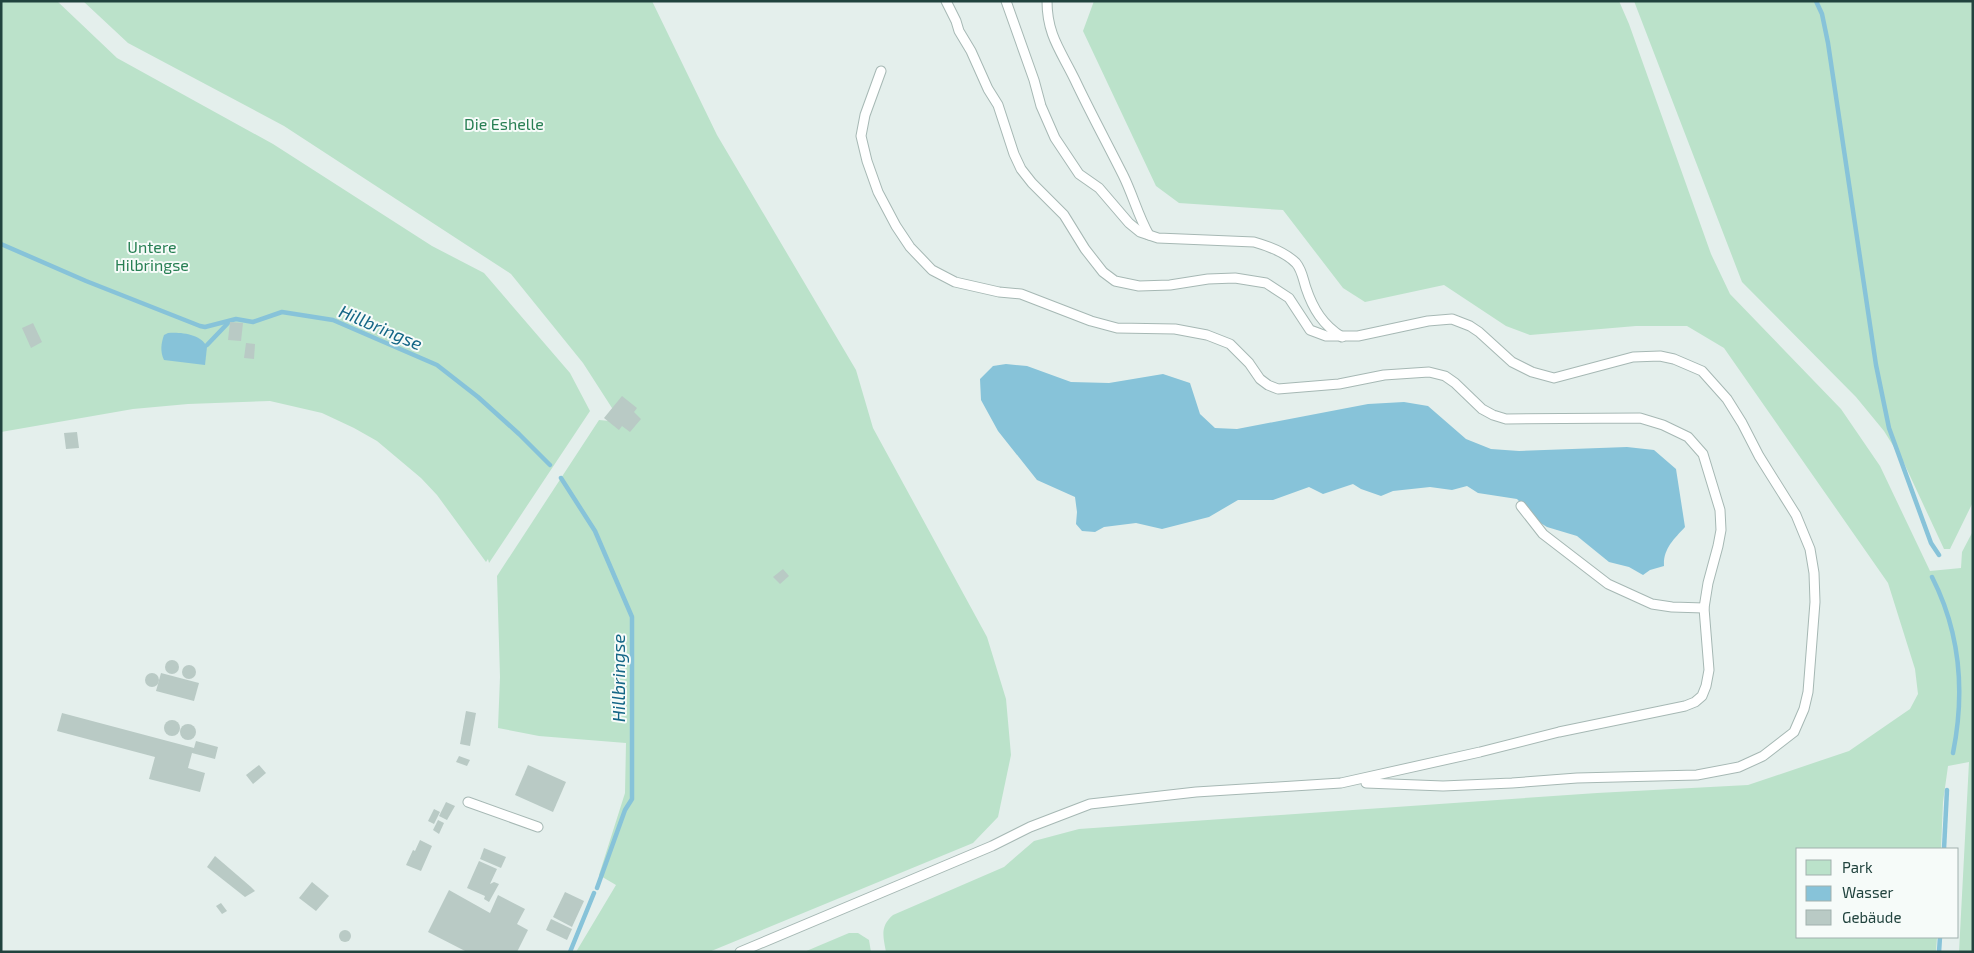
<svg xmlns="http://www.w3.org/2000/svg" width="1974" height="953" viewBox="0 0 1974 953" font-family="'Exo 2',sans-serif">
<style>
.green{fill:#bbe2ca}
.water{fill:#87c3d9}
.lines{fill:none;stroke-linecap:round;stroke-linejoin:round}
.stream{stroke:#87c3d9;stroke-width:4.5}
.building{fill:#b9cac5}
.lane-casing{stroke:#a6b8b4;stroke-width:11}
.lane{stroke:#fff;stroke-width:9}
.labels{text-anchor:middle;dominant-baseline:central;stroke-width:4;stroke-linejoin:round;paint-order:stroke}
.park-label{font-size:16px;fill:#277f53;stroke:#f6fbf9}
.water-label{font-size:18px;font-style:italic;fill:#146686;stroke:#f6fbf9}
</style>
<rect width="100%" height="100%" fill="#e4efec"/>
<g class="green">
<polygon points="1,1 57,1 117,58 273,144 432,246 484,273 570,373 590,411 489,563 488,559 486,562 437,495 421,478 377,441 354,428 322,413 270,401 188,404 133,409 1,432"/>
<polygon points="83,1 652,1 717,135 856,370 873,428 987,637 1006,699 1011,755 998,817 973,843 709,952 576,952 616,885 599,875 625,793 626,743 539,736 498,728 500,677 497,576 599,420 621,422 583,363 511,274 284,126 128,43"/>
<path d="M1094 1H1619L1629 24 1711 254 1730 294 1841 409 1880 466 1930 571 1961 568 1962 552 1973 531V952H1959L1969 762 1948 766 1943 802 1941 849H1798V937H1937L1936 952H886C883 936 880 926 893 915L1004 867 1034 841 1079 829 1597 793 1748 785 1849 751 1910 709 1918 694 1915 669 1888 583 1724 348 1687 326H1636L1530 335 1506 326 1444 285 1365 302 1343 288 1283 210 1179 203 1156 186 1083 31Z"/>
<polygon points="1634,1 1973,1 1973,502 1950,549 1944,549 1904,463 1884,431 1856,397 1742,282"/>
<polygon points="849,933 858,933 869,940 871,952 804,952"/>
</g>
<g class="water">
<path d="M168 333C181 332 201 334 207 347L205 365 164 360C160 352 161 343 164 335Z"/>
<path d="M1006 364 1027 366 1071 382 1109 383 1163 374 1190 383 1200 414 1215 428 1237 429 1368 404 1404 402 1428 406 1466 439 1491 449 1519 451 1627 447 1654 450 1676 469 1685 527C1674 539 1663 549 1664 566L1650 570 1643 575 1629 567 1609 562 1577 536 1547 527 1539 522 1517 499 1478 493 1467 486 1452 490 1430 487 1393 491 1381 496 1361 489 1353 484 1323 494 1309 487 1273 500H1238L1209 517 1162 529 1136 523 1104 527 1095 532 1082 531 1076 524 1077 512 1075 497 1037 480 998 431 981 400 980 379 993 366Z"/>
</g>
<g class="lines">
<g class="stream">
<polyline points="1816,1 1822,14 1828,43 1876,365 1889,428 1931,543 1939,555"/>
<polyline points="1,244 86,281 200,326 205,327 236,319 253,322 282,312 333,320 437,365 478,397 519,434 550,465"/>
<polyline points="207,345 228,323"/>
<polyline points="561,478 595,531 632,617 632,799 625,810 597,888"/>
<path d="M1932 577C1960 632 1965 693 1953 753"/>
<polyline points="1944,849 1947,790"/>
<polyline points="570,952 594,893"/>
<polyline points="1939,952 1940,937"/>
</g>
</g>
<g class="building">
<polygon points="230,322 243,323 241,341 228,340"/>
<polygon points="33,323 42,342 31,348 22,328"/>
<polygon points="246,343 255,344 254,359 244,358"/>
<polygon points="622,396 637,408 634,412 641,419 630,432 622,426 619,430 604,418"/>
<polygon points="77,432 79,448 66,449 64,433"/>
<polygon points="783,569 789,576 780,584 773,577"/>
<circle cx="172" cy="667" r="7"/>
<circle cx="189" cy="672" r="7"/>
<polygon points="161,673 199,683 194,701 156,691"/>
<circle cx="152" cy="680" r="7"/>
<polygon points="466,711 476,713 470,746 460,744"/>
<polygon points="62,713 194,748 196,741 218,747 215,759 192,753 188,768 205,773 200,792 149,779 155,757 57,731"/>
<circle cx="172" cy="728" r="8"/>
<circle cx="188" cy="732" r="8"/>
<polygon points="459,756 470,760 467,766 456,762"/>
<polygon points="259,765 266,773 253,784 246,775"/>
<polygon points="528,765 566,782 553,812 515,795"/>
<polygon points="446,802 455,806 447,820 439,816"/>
<polygon points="434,809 440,812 434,824 428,821"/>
<polygon points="438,820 444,823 439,834 433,830"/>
<polygon points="420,840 432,846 421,871 406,865 413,850 415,851"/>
<polygon points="484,848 506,857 501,868 480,859"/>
<polygon points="215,856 251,887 255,891 245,897 207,867"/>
<polygon points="479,861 497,869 490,884 494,882 499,884 489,902 484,899 485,896 467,888"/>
<polygon points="312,882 329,896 316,911 299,898"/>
<polygon points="449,890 490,913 498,895 525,909 517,924 528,930 517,952 467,952 428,932"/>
<polygon points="565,892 584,901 572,927 553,917"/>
<polygon points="221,903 227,911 222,914 216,906"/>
<polygon points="551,919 572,929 567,940 546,930"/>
<circle cx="345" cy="936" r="6"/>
</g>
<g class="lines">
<g class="lane-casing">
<g id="lane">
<polyline points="946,1 956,21 959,31 971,51 988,89 998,105 1014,154 1021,169 1032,183 1064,215 1085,249 1103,272 1115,281 1139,286 1170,285 1208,279 1235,278 1266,283 1289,298 1310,330 1326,336 1358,336 1428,321 1452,319 1470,326 1479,332 1512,362 1532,372 1554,378 1633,357 1660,356 1674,359 1702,371 1727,399 1742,423 1759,456 1796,515 1810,549 1814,573 1815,602 1808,692 1804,709 1794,732 1763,756 1739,767 1697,775 1577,778 1512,783 1443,786 1366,783"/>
<path d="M1006 1 1034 80 1041 106 1055 138 1079 174 1099 188 1129 223 1140 232 1158 238 1254 242C1268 246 1285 252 1296 263 1302 270 1303 279 1306 288 1313 309 1323 325 1342 337"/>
<path d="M1047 1C1047 35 1061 51 1075 80 1090 112 1107 143 1123 175 1133 195 1138 216 1149 235"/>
<polyline points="1521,506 1543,534 1608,584 1652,604 1672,607 1704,608"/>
<polyline points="468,802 538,827"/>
<polyline points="740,952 992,846 1030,827 1090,804 1196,792 1341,783 1480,752 1559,732 1685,706 1695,702 1702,696 1706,686 1709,670 1704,608 1708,583 1718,546 1721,530 1720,510 1703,454 1688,437 1663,425 1640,418 1506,419 1493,415 1482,409 1455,383 1445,376 1429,372 1384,375 1339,384 1278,389 1268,385 1260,379 1249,363 1230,344 1207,335 1175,329 1117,328 1091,321 1021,294 999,292 955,282 932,270 910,247 896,226 878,192 867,161 861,136 865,115 881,71"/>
</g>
</g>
<use href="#lane" class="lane"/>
</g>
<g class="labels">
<g class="park-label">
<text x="504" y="123">Die Eshelle</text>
<text x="152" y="246">Untere<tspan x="152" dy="18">Hilbringse</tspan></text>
</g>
<g class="water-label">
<text transform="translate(381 327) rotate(23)">Hillbringse</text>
<text transform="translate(618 678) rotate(-90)">Hillbringse</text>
</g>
</g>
<rect width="1974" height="953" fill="none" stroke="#21433e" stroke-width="5"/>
<rect x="1796" y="848" width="162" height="90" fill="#f6fbf9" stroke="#a1b1ae"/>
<rect x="1806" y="860" width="25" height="15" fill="#bbe2ca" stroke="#a1b1ae"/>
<text x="1842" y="873" font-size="15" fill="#21433e">Park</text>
<rect x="1806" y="886" width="25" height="15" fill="#87c3d9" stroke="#a1b1ae"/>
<text x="1842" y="898" font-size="15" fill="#21433e">Wasser</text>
<rect x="1806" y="910" width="25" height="15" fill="#b9cac5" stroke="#a1b1ae"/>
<text x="1842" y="923" font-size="15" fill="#21433e">Gebäude</text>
</svg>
